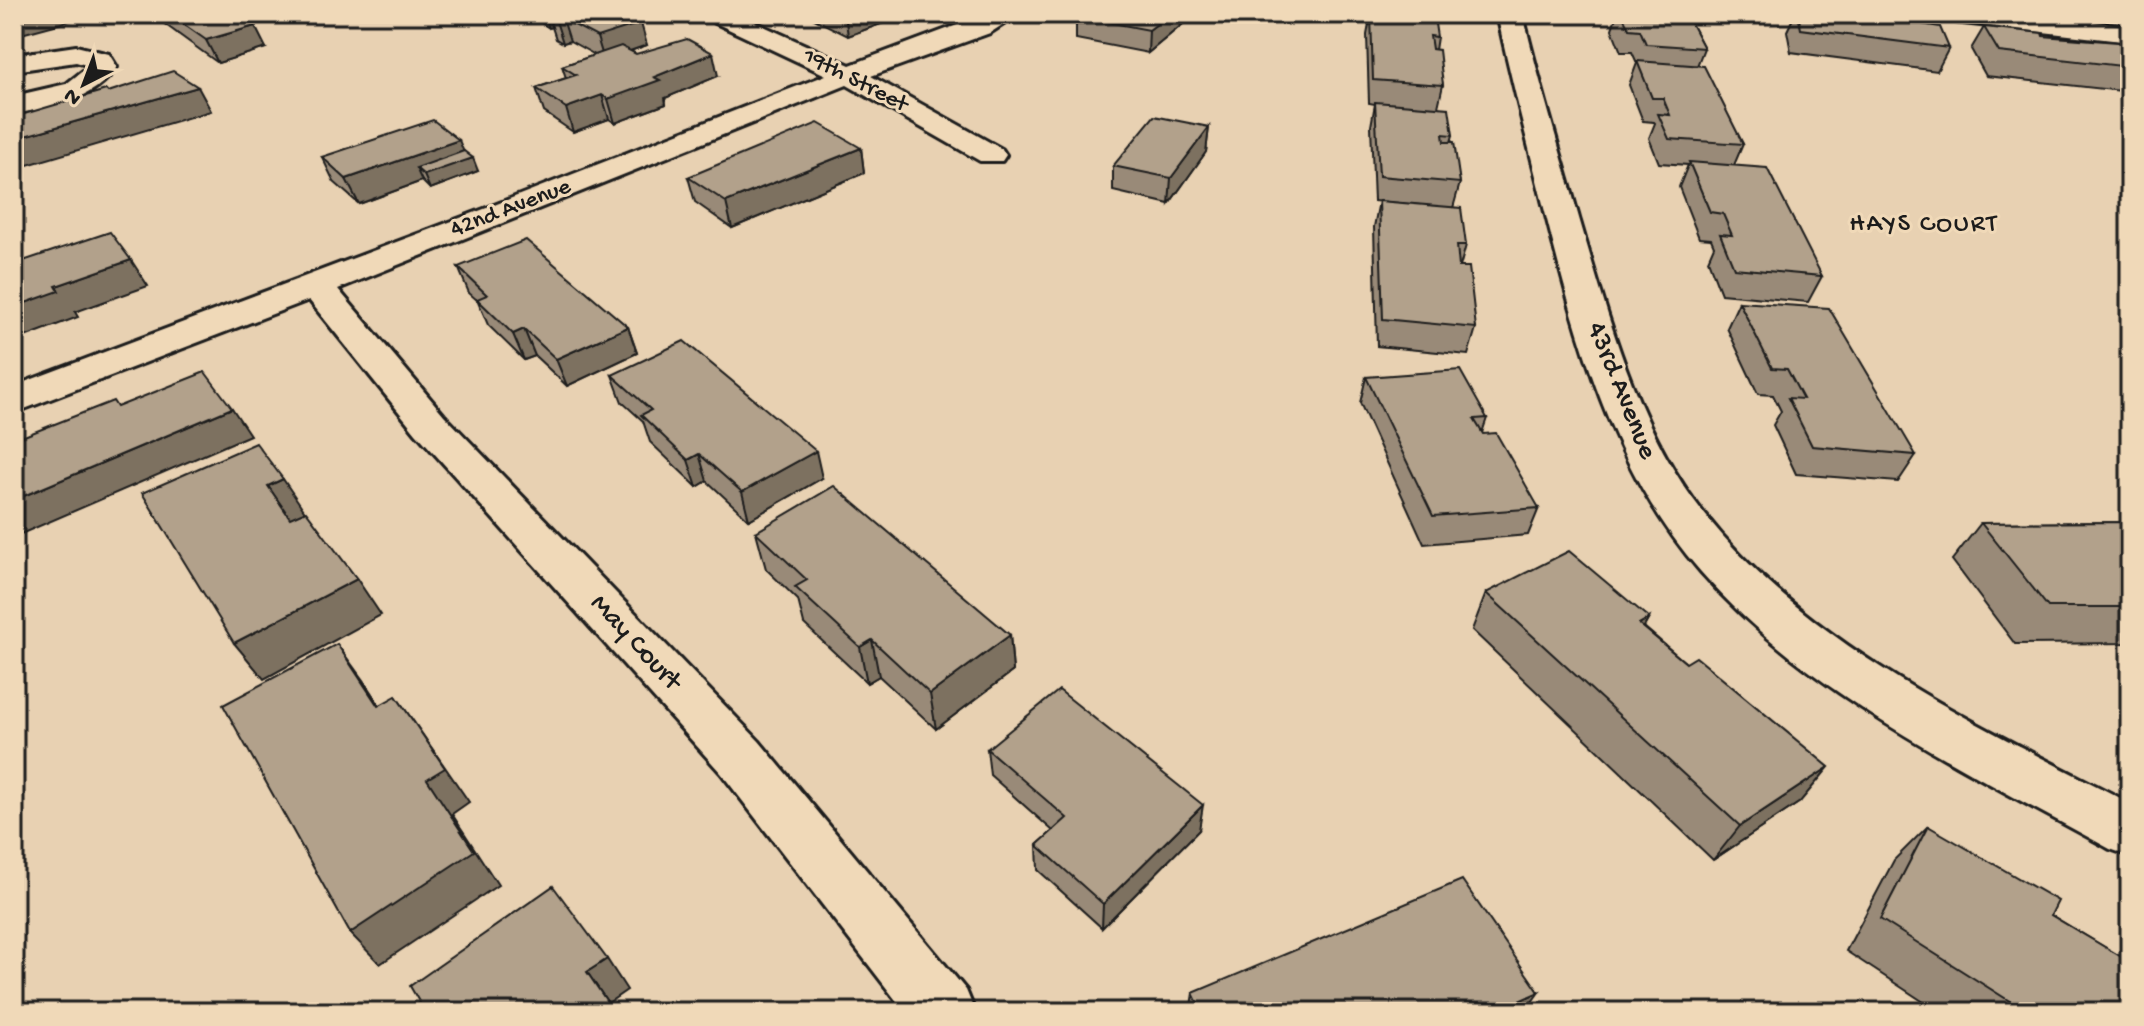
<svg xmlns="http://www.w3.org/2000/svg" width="2144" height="1026" viewBox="0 0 2144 1026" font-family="'Gochi Hand',sans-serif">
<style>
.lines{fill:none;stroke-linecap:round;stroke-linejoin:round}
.street-casing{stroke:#1c1c1c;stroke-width:6}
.street{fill:#f0d9b8;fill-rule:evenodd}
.wall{fill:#998a78;stroke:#1c1c1c;stroke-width:2}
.shaded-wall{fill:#7d7161;stroke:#1c1c1c;stroke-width:2}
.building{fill:#b2a18b;stroke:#1c1c1c;stroke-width:2}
.labels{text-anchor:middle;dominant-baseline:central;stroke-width:6;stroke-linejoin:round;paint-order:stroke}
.far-street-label{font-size:24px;fill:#1c1c1c;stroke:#f0d9b8}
.far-neighbourhood-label{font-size:26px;letter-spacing:2px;fill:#1c1c1c;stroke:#f0d9b8}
.street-label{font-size:28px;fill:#1c1c1c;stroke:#f0d9b8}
</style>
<rect width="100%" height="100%" fill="#e8d1b2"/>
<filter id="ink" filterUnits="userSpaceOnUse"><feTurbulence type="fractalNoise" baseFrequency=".0125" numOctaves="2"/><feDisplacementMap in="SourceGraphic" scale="16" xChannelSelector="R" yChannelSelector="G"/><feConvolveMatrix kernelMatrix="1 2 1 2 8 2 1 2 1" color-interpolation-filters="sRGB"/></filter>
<g filter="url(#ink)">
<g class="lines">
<g class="street-casing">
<g id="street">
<polygon points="703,14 737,14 850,65 987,14 1019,14 990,33 871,76 1002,149 1006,155 1002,161 980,161 847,85 338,289 444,415 759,741 966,990 975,1012 905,1012 721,773 416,433 309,300 14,413 14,386 484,209 826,75 707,19"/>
<path d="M1497 14H1523C1539 83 1560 150 1579 218 1609 319 1637 429 1703 512 1810 649 1979 725 2130 803V856L2110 849C1968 771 1809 696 1701 572 1611 469 1577 338 1544 208 1528 144 1511 79 1497 14Z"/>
<polygon points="1941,14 2021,14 2130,26 2130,42 1954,22"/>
<path d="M76 46 109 54 117 67C93 101 53 107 14 114V96L66 84 89 66 76 62 14 71V55Z"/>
</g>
</g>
<use href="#street" class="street"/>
</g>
<g class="wall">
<polygon points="153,14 238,14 266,48 218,63 155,17"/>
<polygon points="527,14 629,14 647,45 630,51 636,54 718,76 665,98 666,104 615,123 609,119 573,132 544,112 536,88 566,78 562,66 595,55 570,41 563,43 556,39 552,27 549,28"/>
<polygon points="806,14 908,14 848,36 806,15"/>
<polygon points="1359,14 1421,14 1420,16 1437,37 1435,50 1443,85 1438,107 1453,135 1451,142 1460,183 1453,208 1466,245 1460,267 1476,328 1468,355 1377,346 1374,227 1379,201 1430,206 1374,201 1371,126 1375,104 1369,103 1367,35 1370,19 1359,18"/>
<polygon points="1617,14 1686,14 1704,48 1697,66 1743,144 1734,165 1822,276 1808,302 1721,294 1708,260 1714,246 1711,239 1699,238 1679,187 1688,165 1659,163 1649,138 1655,123 1654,122 1643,121 1629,85 1637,63 1632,52 1621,52 1612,29"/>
<polygon points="1795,14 1859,14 1949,48 1937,71 1791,52 1787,31"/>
<polygon points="1076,16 1189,19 1148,53 1076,39"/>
<polygon points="1984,27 2043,36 2130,43 2130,92 1986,76 1971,49"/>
<polygon points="1209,127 1206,152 1169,204 1113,191 1113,166"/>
<polygon points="861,148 864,173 732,228 695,202 688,177"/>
<polygon points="464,151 478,171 430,189 422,181 359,204 334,182 322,157"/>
<polygon points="458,267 628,327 637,353 567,386 535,356 524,360 488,325 478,301 469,293"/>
<polygon points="1739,302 1916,455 1898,482 1796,474 1773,425 1781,411 1773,395 1758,394 1727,328"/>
<polygon points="612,375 822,478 749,520 707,481 697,487 650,442 643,421 622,402"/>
<polygon points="1366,377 1487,418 1482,433 1539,508 1528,535 1424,544 1360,403"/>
<polygon points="2130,522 2130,643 2015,644 1952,560 1981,523"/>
<polygon points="756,532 1010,635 1013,671 936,729 879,676 867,683 804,624 798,600 766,569"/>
<polygon points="1486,593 1649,618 1644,627 1686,663 1800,802 1713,860 1472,630"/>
<polygon points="987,749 1199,830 1102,928 1038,870 1037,845 1053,831 990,775"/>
<polygon points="1928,826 2051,915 2121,957 2130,951 2130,1012 1939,1012 1846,951 1894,860"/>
<polygon points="1193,993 1525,1012 1190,1012"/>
</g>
<g class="shaded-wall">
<polygon points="14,14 91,14 92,15 14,36"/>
<polygon points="545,14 552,14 554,20 549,17 552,27 549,28"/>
<polygon points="621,14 629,14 632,26 641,23 647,45 604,60 597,37"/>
<polygon points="845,14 908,14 848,36"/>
<polygon points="1170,14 1190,14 1189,19 1148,53 1149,30"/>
<polygon points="563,19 570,41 563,43 556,21"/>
<polygon points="255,26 266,48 218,63 206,40"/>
<polygon points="713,53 718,76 665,98 666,104 615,123 608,99 654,77"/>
<polygon points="198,87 211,111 14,169 14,139"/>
<polygon points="602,95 609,119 573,132 566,108"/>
<polygon points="1209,127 1206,152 1169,204 1171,178"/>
<polygon points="459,140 467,160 473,158 478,171 430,189 424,175 416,168 422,181 359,204 346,179"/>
<polygon points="861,148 864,173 732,228 726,202"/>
<polygon points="131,260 148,286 75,312 78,317 14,341 14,307 56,286"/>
<polygon points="628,327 637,353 567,386 556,359"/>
<polygon points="524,329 535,356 524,360 513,334"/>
<polygon points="232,408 250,435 14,537 14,500"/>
<polygon points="816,451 822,478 749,520 742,492"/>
<polygon points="699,454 707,481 697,487 688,460"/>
<polygon points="283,479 308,516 293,523 268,486"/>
<polygon points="357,579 381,615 264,679 234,643"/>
<polygon points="1649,618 1629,654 1639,624"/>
<polygon points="1010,635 1013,671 936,729 930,694"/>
<polygon points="872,640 879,676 867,683 860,647"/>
<polygon points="337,644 363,680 404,742 378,706"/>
<polygon points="396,696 469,802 452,814 498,885 380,964 350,933 427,779"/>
<polygon points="1829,767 1800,802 1713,860 1740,826"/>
<polygon points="1203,805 1199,830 1102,928 1103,904"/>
<polygon points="607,959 627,990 608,1003 587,972"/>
<polygon points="1539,992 1525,1012 1494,1012"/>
</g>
<g class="building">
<polygon points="169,14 238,14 255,26 206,40"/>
<polygon points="556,14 625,14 641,23 597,37 563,19 556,21 549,17 556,15"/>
<polygon points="1079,14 1170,14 1149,30 1076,16"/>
<polygon points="1371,14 1434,17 1437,37 1430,36 1432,49 1439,50 1443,85 1373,80"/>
<polygon points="1622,14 1686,14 1704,48 1646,44 1640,30 1629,29"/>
<polygon points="1798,14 1859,14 1940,27 1949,48 1801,29"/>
<polygon points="1984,27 2042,33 2043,36 2130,43 2130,67 1999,52"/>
<polygon points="687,39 713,53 654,77 660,80 608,99 602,95 566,108 536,88 576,75 562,66 621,46 636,54"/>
<polygon points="1637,61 1704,66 1743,144 1669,139 1658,114 1670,115 1663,98 1652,98"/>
<polygon points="173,71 198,87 14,139 14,117 106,90 108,92"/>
<polygon points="1375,102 1449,108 1453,135 1443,134 1444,142 1454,142 1460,183 1379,176"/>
<polygon points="1154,116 1209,127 1171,178 1113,166"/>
<polygon points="433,120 459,140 346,179 322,157"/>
<polygon points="818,123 861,148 726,202 688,177"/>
<polygon points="464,151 473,158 424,175 416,168"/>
<polygon points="1689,162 1767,168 1822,276 1734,268 1720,234 1732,235 1723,214 1710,212"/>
<polygon points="1379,201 1461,208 1466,245 1457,245 1459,267 1469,267 1476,328 1383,319"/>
<polygon points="110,232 131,260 56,286 59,291 14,307 14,264"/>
<polygon points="526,240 628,327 556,359 524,329 513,334 477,299 487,295 458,267"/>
<polygon points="1739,302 1829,308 1916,455 1812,446 1788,398 1803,399 1787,369 1772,368"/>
<polygon points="684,341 816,451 742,492 699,454 688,460 641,415 651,410 612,375"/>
<polygon points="1460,370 1487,418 1474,419 1483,434 1496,433 1539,508 1433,516 1366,377"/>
<polygon points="205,372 232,408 14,500 14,440 113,401 117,407"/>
<polygon points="256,443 283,479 268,486 290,518 306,511 357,579 234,643 142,493"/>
<polygon points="834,486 1010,635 930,694 872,640 860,647 795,587 807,580 756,532"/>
<polygon points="2130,522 2130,607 2048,607 1981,523"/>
<polygon points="1569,551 1649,618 1639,624 1686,663 1696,657 1829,767 1740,826 1486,593"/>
<polygon points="337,644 378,706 396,696 445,768 427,779 474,851 350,933 223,705"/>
<polygon points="1059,690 1203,805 1103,904 1037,845 1067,818 987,749"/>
<polygon points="1928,826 2058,901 2051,915 2130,962 2130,1012 2027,1012 1880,919"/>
<polygon points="1462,880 1539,992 1494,1012 1202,1012 1193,993"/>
<polygon points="553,886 607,959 587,972 614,1012 425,1012 410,986"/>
</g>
</g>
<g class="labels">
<g class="far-street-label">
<text transform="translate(855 81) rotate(27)">19th Street</text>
<text transform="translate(511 209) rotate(-21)">42nd Avenue</text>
</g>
<g class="far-neighbourhood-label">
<text x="1924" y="225">HAYS COURT</text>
</g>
<g class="street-label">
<text transform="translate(1621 391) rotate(68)">43rd Avenue</text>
<text transform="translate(635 643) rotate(47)">May Court</text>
</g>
</g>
<rect width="2144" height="1026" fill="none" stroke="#f0d9b8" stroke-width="48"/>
<rect x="24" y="24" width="2096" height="978" fill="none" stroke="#1c1c1c" stroke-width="3" filter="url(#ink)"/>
<g transform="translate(84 84) rotate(222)" stroke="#f0d9b8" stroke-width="6" paint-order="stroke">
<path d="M0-6L14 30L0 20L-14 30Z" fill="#1c1c1c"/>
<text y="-12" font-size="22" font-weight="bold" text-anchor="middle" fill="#1c1c1c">N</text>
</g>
</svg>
